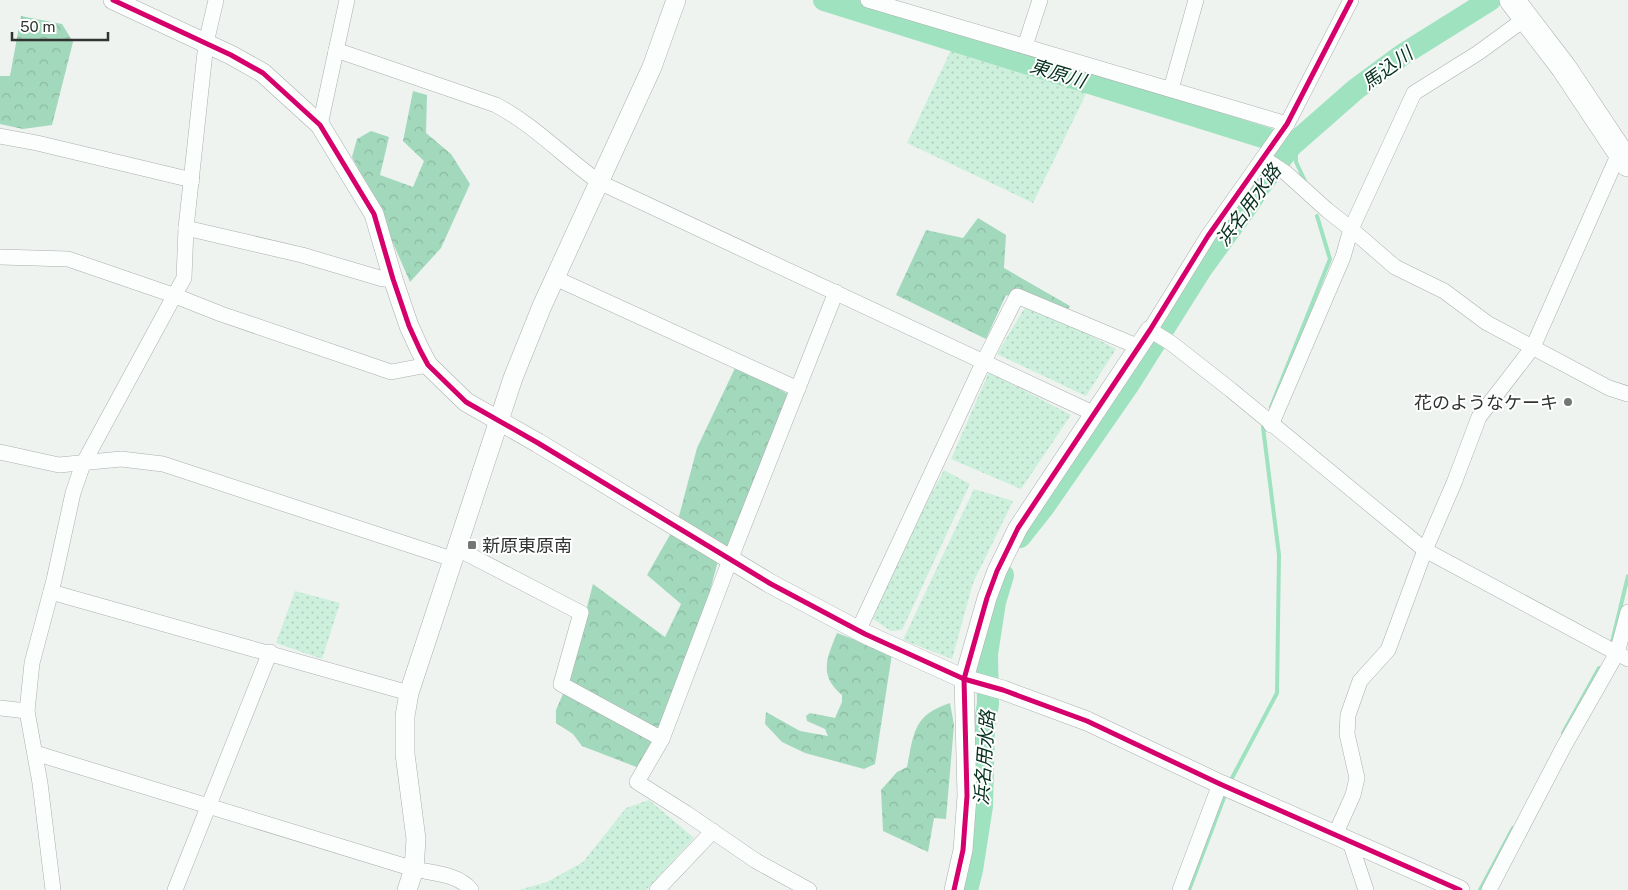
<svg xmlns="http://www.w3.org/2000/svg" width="1628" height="890" viewBox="0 0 1628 890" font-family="'Public Sans','Noto Sans JP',sans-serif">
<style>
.green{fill:url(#green-dots)}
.forest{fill:url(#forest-crowns)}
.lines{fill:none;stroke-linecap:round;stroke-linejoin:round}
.stream{stroke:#9fe2bf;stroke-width:4}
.river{stroke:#9fe2bf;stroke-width:22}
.minor-casing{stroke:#acafad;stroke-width:16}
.tertiary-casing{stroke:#acafad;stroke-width:20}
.primary-casing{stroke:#acafad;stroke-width:26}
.minor{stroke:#fcfdfd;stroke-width:15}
.tertiary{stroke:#fcfdfd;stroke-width:19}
.primary{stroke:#fcfdfd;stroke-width:25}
.cycleway-casing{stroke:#fff;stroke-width:8}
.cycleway{stroke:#d6006c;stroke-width:5}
.poi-dot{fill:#727674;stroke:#fff;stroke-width:2}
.labels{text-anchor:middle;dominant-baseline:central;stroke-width:4;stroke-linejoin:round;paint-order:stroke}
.poi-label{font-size:18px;fill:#303331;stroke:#fff;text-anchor:end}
.water-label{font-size:19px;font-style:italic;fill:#07311f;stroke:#fff}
</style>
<defs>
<pattern id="green-dots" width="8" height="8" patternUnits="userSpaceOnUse" patternTransform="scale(1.25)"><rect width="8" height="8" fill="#ccf0dc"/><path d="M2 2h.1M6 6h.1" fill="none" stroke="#b0cebd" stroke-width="1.8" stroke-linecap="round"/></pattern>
<pattern id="forest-crowns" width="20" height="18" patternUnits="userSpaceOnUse" patternTransform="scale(1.25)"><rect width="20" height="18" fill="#a2d8bc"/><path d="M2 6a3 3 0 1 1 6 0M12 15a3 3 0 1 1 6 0" fill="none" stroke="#8cbaa2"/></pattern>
</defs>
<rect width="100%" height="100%" fill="#eef3f0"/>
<g class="green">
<polygon points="951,50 1087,92 1033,203 907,143"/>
<polygon points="1028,302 1116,349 1086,396 997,354"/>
<polygon points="989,372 1071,415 1021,489 951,459"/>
<polygon points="944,470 970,484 902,630 891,631 873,619 904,545"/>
<polygon points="974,489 1013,501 973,583 952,659 903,640"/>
<polygon points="295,591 340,603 322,659 276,643"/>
<polygon points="649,800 694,838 646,890 519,890 547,882 583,862 626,808"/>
</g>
<g class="forest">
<polygon points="21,16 62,24 73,42 52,125 23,129 0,124 0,76 10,76"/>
<polygon points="413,91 427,95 426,133 451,154 470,184 441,248 410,282 373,197 352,157 357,139 371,131 389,137 380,175 413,187 424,161 403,141"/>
<polygon points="978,218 1006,235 1004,268 1070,306 1066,313 1006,295 986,339 896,295 926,230 963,238"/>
<polygon points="736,366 790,395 729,550 678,520 697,448"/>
<polygon points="671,533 718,561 695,646 651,746 639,768 582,746 573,734 556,723 556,710 566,687 593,584 665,637 681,604 647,575"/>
<path d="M837 633 892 654 875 764 864 769 805 753 782 742 765 724 766 712 800 731 828 736 825 729 807 721 806 716 810 713 835 718 842 702V695C818 675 827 658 837 633Z"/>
<path d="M950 703 954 725 946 819 934 818 928 852 883 831 881 790 897 772 907 767C914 733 913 715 950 703Z"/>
</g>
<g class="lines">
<g class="stream">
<polyline points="1291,146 1296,150 1296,162 1305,181"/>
<polyline points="1271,407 1330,259 1317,216"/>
<polyline points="1612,642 1628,576"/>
<polyline points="1563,733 1599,668"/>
<polyline points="1232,778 1277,693 1279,555 1263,427"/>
<polyline points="1189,890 1225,795"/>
<polyline points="1480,890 1513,828"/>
</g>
<g class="river">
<polyline points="824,0 1291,146"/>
<polyline points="1020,537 1043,508 1129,384 1202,268 1250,202 1260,186 1291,146 1356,89 1402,55 1490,0"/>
<polyline points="967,890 972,870 982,806 984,726 988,704 987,654 995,602 1003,575"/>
</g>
<g class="minor-casing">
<g id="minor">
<polyline points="868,0 1287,124"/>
<polyline points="1351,0 1287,124 1208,236 1150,330 1171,343 1231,390 1425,550 1628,659"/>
<polyline points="1025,46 1040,0"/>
<path d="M336 50 496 105C534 125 564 157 599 182L1095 414"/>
<polyline points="1171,89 1196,0"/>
<polyline points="320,125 347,0"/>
<polyline points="0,136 37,143 192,180"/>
<polyline points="1263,158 1286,173 1327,210 1351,229 1395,267 1444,291 1487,323 1609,388 1628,394"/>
<polyline points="186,228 302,255 383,279 393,279"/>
<polyline points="0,257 68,259 173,295 221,314 391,372 428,365"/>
<polyline points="555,278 798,389"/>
<polyline points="1271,425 1343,257 1351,229 1414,93 1478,53 1526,18"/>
<polyline points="0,452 59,465 121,459 163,464 452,559"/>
<polyline points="456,548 581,613 561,684 662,739"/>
<polyline points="51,592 409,693"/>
<polyline points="858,631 984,361 1017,296 1139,347"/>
<polyline points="0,708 27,711"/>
<path d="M35 753 414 869C432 873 459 874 471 890"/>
<polyline points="1335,835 1353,795 1357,778 1347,734 1348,715 1360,681 1388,650 1425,550 1454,483 1479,417 1533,347 1620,151"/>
<polyline points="1350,842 1366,890"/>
<polyline points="53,890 40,783 27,711 32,663 54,580 73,493 83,464 184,278 186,228 206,43 216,0"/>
<polyline points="175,890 270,652"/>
<polyline points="657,890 713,831"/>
<polyline points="809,890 756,861 686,813 637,782 662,739 730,560 836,292"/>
<polyline points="1180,890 1220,784"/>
<polyline points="1489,890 1563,748 1617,653 1628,612"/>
</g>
</g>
<g class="tertiary-casing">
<g id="tertiary">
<polyline points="113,0 231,55 263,73 320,125 374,214 393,279 409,326 420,350 428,365 466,402 538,443 771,584 865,634 964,679 1003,690 1087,721 1220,784 1460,890"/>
<polyline points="407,890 414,869 416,839 405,754 405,716 409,693 513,378 542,306 652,67 676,0"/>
<polyline points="954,890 963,850 967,796 964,679 987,598 997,571 1018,528 1150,330"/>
</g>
</g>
<g class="primary-casing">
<polyline id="primary" points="1512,0 1564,68 1628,164"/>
</g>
<use href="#minor" class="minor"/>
<use href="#tertiary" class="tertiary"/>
<use href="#primary" class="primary"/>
<g class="cycleway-casing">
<g id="cycleway">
<polyline points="113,0 231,55 263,73 320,125 374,214 393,279 409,326 420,350 428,365 466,402 538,443 771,584 865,634 964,679 1003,690 1087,721 1220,784 1460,890"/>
<polyline points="954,890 963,850 967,796 964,679 987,598 997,571 1018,528 1150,330 1208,236 1287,124 1351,0"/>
</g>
</g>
<use href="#cycleway" class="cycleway"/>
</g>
<g class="poi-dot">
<circle cx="1568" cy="402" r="5"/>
<rect x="467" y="540" width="10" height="10" rx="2.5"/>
</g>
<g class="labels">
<g class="poi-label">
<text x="1558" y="402">花のようなケーキ</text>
<text x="482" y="545" text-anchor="start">新原東原南</text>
</g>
<g class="water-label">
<text transform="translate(1387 68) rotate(-36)">馬込川</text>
<text transform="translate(1058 73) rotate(17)">東原川</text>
<text transform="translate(1248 205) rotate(-54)">浜名用水路</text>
<text transform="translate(984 758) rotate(-86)">浜名用水路</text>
</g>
</g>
<path d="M12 32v8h96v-8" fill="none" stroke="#303331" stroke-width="2.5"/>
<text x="20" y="32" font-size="15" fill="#303331" stroke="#ffffff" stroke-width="4" paint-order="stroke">50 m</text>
</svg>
